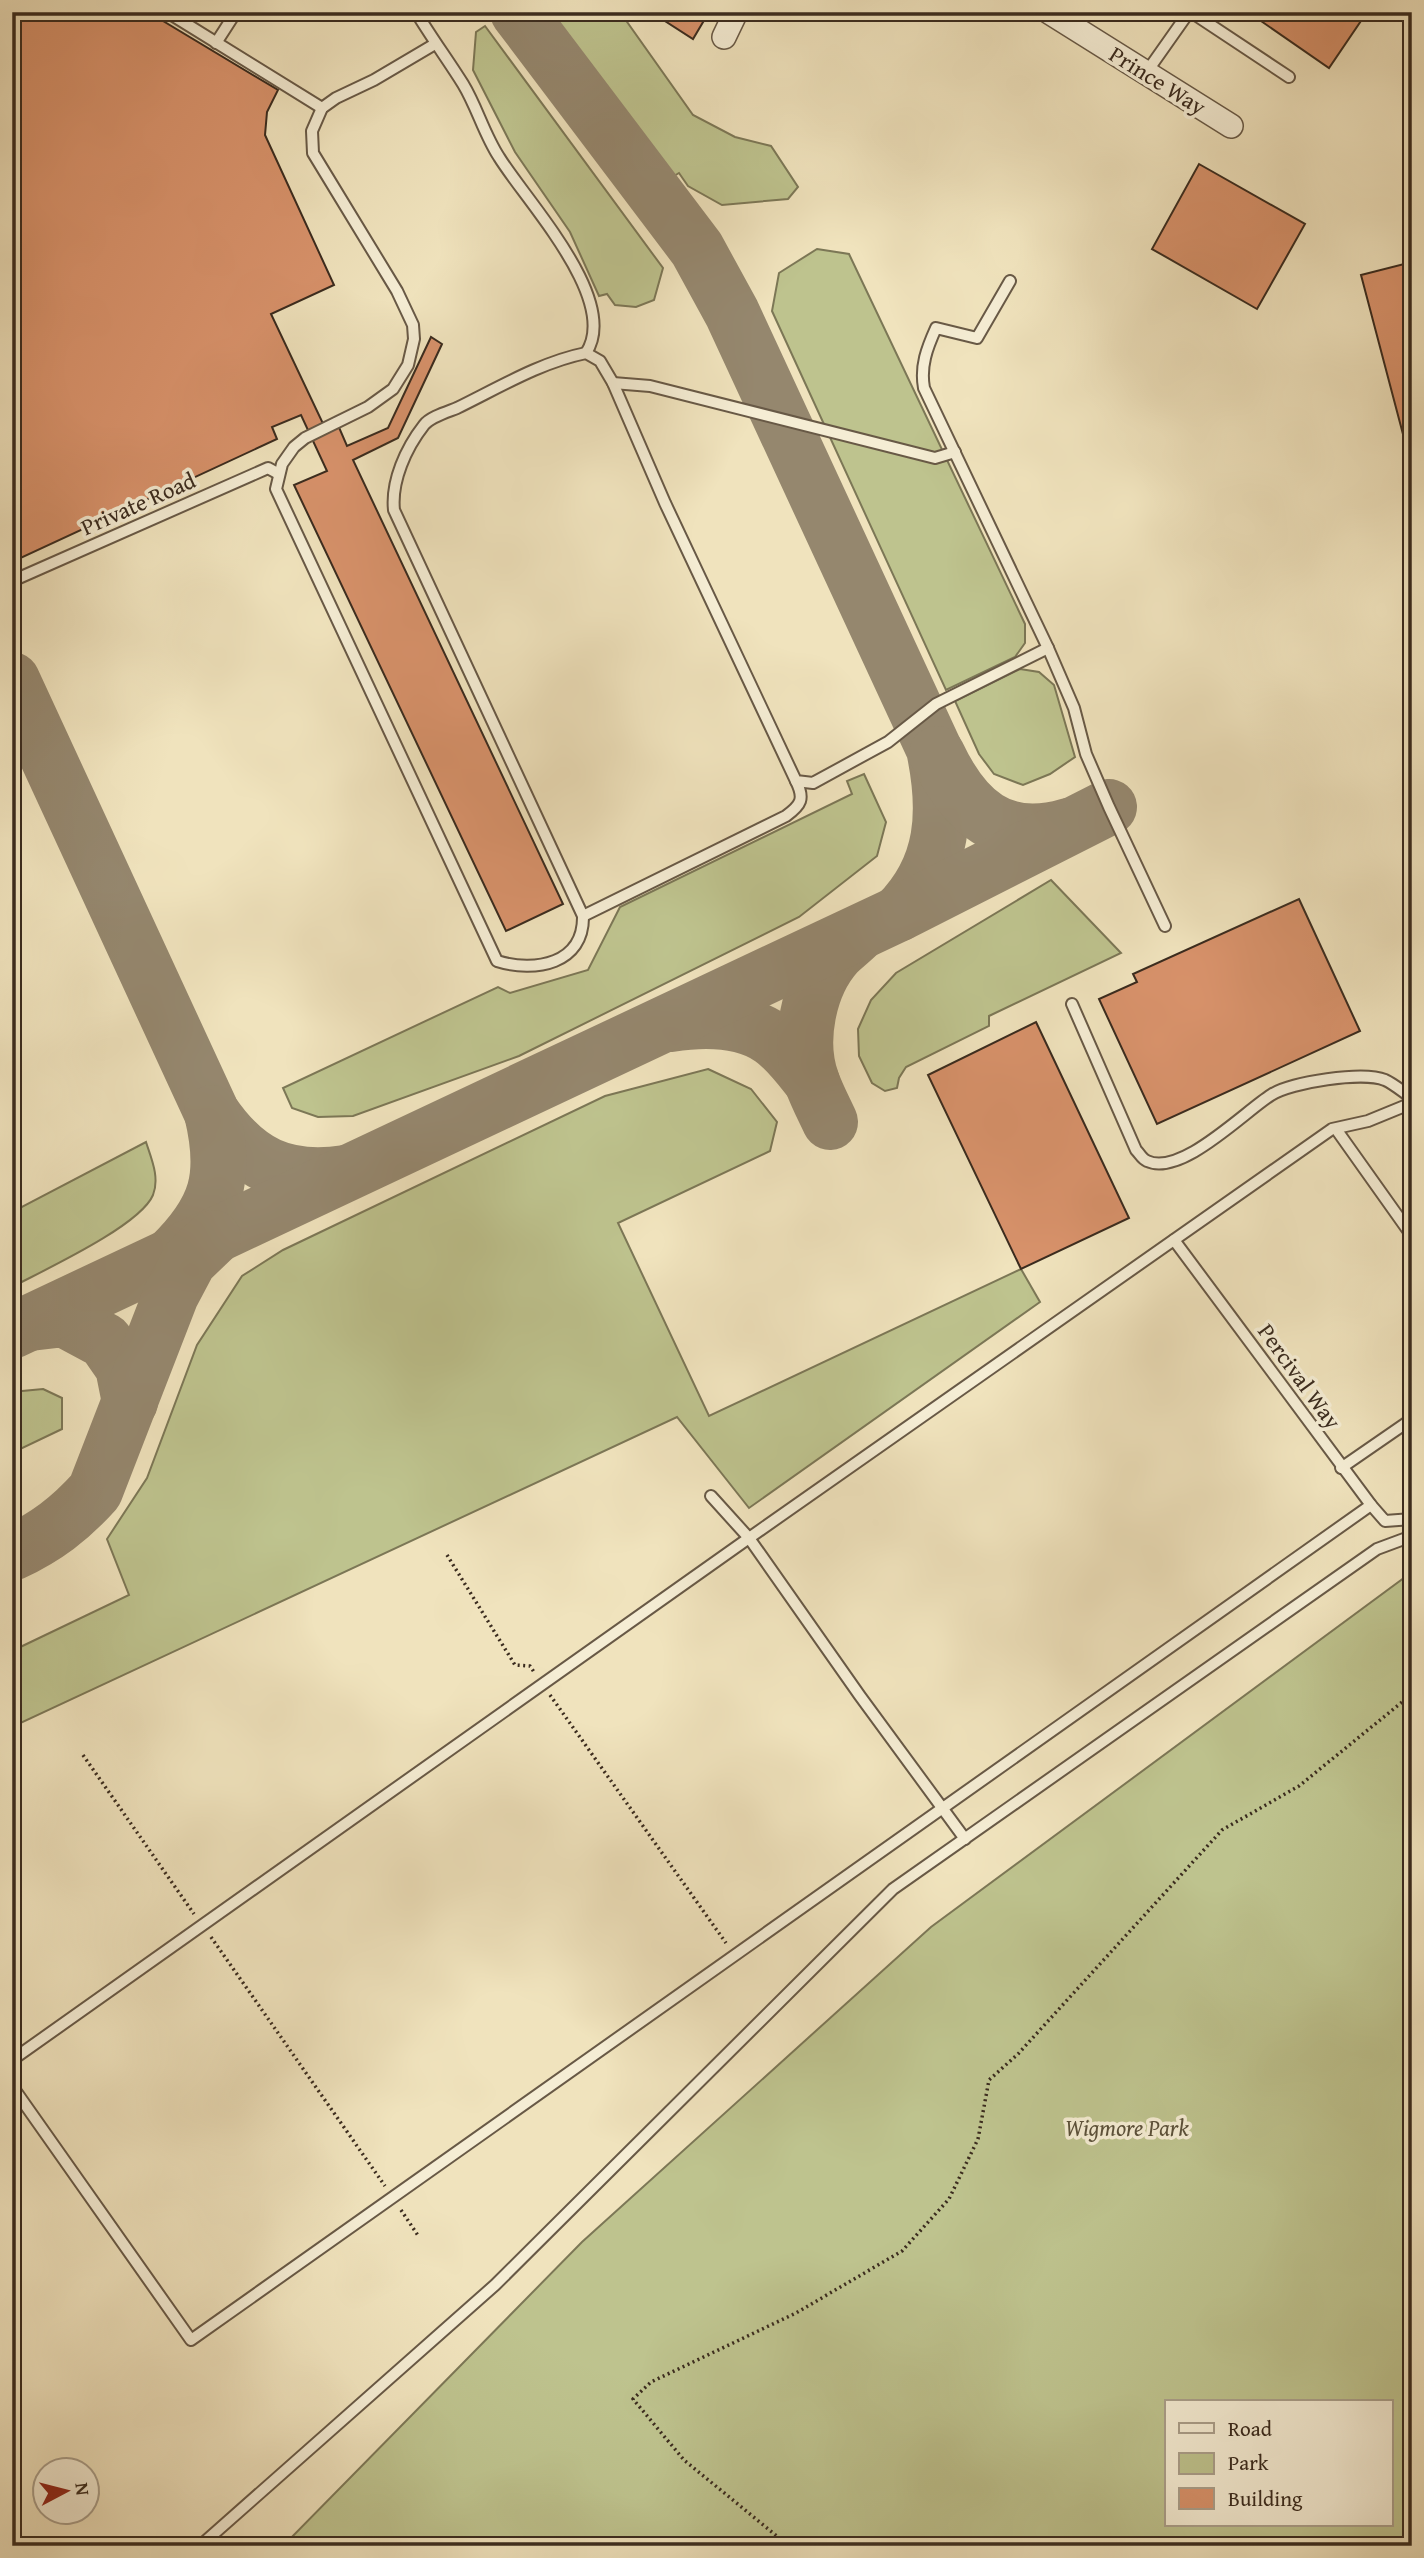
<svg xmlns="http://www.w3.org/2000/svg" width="1424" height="2558" viewBox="0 0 1424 2558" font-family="'Gentium Book Plus',serif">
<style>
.green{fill:#bec38e;stroke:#7c7756;stroke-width:2;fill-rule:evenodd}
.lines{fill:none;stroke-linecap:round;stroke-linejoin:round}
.taxiway{stroke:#95876e;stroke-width:56}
.building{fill:#d8926b;stroke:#3a2b1e;stroke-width:2}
.lane-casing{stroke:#685946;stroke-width:14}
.street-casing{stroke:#685946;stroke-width:26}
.path{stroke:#3a2b1e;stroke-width:3.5;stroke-dasharray:2 3.5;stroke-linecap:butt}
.lane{stroke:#f5edd4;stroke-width:10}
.street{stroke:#f5edd4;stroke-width:23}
.labels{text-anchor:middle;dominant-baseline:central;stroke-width:7;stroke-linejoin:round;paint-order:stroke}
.street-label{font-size:23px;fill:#3a2b1e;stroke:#f5edd4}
.park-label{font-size:23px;font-style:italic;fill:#5b513a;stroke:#f5edd4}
</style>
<rect width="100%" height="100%" fill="#f0e3bd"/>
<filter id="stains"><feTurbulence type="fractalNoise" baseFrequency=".00286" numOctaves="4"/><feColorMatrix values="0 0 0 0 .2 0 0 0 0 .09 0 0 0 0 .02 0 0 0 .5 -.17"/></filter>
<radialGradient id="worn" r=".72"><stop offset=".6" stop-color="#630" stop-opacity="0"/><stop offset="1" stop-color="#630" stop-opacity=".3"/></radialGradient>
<g class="green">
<polygon points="557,12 620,12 693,115 735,137 771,146 798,187 788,199 722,205 688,186 679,173 674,176 553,16"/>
<polygon points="485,26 663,268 654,300 636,307 615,305 607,294 599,296 570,232 515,152 473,70 476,32"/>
<polygon points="817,249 849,254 1025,624 1025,643 1015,657 946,690 772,311 779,273"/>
<polygon points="1020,669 1039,672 1054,685 1075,757 1050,774 1023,785 994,774 979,754 955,701"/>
<polygon points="864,774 886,822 877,856 799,917 519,1056 353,1116 318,1117 292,1108 283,1088 498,987 510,993 588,970 620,907 852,794 847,781"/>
<polygon points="1051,880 1121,953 989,1016 989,1026 906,1067 899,1078 897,1088 885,1091 872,1083 859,1056 858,1029 871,1000 896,973"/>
<polygon points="708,1069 751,1089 777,1122 770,1151 618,1223 709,1416 1021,1269 1040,1302 749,1508 677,1417 12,1727 12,1651 129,1595 107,1539 147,1478 197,1345 242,1276 283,1250 605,1096"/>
<path d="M146 1142C151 1158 160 1177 153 1195 140 1226 44 1270 12 1287V1212Z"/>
<polygon points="43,1389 62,1398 62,1429 12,1453 12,1392"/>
<path d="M1412 1572V2546H283L582 2242 931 1927ZM1167 2402H1391V2525H1167Z"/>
</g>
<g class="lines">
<g class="taxiway">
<path d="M518 12 697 249 732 313 934 749C947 811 945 867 898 914"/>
<path d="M12 680 212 1113C247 1164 284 1182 346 1173"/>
<path d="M937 754C964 811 1001 846 1068 826"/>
<path d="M670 1024C703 1019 743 1019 771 1038 787 1049 800 1067 812 1082"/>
<path d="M830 1122C824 1109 817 1096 812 1082 797 1042 808 985 837 953 843 947 851 941 857 935"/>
<path d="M171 1256C218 1210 227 1176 212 1113"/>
<polyline points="30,1323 64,1319 105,1341 123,1367 130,1402"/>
<polyline points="12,1331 898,914 1109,807"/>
<path d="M12 1553C46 1537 70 1519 95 1491L171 1295 189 1261 213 1238"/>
</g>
</g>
<g class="building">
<polygon points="12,12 148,12 278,90 267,112 265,135 334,285 271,314 326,430 338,425 347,446 388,428 431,337 442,344 398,438 353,460 563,904 506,931 294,485 327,471 301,415 272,427 277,439 12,562"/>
<polygon points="651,12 709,12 693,39"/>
<polygon points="1248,12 1367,12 1329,68"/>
<polygon points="1199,164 1305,224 1257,309 1152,249"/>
<polygon points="1412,262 1412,456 1409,457 1361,275"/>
<polygon points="1299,899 1360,1031 1157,1124 1099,999 1137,982 1133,974"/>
<polygon points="1036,1022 1129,1218 1021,1269 928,1075"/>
</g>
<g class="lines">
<g class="lane-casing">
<g id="lane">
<polyline points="167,12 322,108"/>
<path d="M416 12C431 37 448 60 463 84 477 107 484 134 499 157 526 201 621 300 586 353"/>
<polyline points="1191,12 1289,77"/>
<polyline points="216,43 236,12"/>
<path d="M435 44 374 80 336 98 322 108 312 131 313 153 397 291 413 325 414 339 408 365 393 389 368 407 305 438 294 447 282 464 276 489 497 961C535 973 584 964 583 916L394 510C391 481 406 448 424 425 430 417 447 412 457 408 498 388 541 362 586 353L600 361 613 383 665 503 796 781 813 783 888 742 936 704 1048 648"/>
<polyline points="1146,73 1189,12"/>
<path d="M1010 281 977 338 936 328C927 348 920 366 924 388L1048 648 1074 708 1086 754 1109 807 1165 926"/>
<polyline points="613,383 650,386 935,458 955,452"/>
<polyline points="12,581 268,468 279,474"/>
<path d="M583 916 786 816C801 805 805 799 796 781"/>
<path d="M1072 1004 1136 1150C1140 1154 1142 1159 1147 1161 1181 1177 1244 1112 1271 1095 1291 1082 1363 1071 1385 1080 1394 1084 1403 1092 1412 1098"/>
<polyline points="1336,1129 1412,1236"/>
<polyline points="1174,1240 1371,1505 1385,1521 1412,1519"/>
<polyline points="1341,1468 1412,1419"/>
<polyline points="711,1496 749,1538 860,1696 965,1839"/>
<polyline points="12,2060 749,1538 1332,1129 1368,1121 1412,1103"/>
<polyline points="12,2086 191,2340 1371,1505"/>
<polyline points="200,2546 495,2285 893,1889 1377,1549 1412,1536"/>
</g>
</g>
<g class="street-casing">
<g id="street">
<polyline points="1049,12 1231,126"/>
<polyline points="724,37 736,12"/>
</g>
</g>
<g class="path">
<polyline points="447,1555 515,1665 530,1666 534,1672"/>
<polyline points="550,1695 726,1943"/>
<polyline points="83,1755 194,1914"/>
<polyline points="211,1937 385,2186"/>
<polyline points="401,2210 419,2237"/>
<polyline points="789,2546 684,2460 633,2399 651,2382 796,2313 902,2251 949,2199 978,2139 989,2080 1018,2054 1222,1830 1299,1786 1412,1694"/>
</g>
<use href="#lane" class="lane"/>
<use href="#street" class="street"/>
</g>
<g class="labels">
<g class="street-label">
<text transform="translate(1158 80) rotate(32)">Prince Way</text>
<text transform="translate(138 503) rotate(-24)">Private Road</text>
<text transform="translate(1300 1376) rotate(54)">Percival Way</text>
</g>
<g class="park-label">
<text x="1127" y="2127">Wigmore Park</text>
</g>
</g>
<rect width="1424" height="2558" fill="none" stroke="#f0e3bd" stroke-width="42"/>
<rect x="14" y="14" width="1396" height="2530" fill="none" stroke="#3a2b1e" stroke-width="3.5"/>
<rect x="21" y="21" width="1382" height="2516" fill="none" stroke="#3a2b1e" stroke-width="2"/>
<rect x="1165" y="2400" width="228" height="126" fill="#f5edd4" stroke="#aa9f8b" stroke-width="2"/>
<rect x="1179" y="2423" width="35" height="10" fill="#f5edd4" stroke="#aa9f8b" stroke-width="2"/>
<text x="1228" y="2436" font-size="21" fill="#3a2b1e">Road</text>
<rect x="1179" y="2453" width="35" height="21" fill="#bec38e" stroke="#aa9f8b" stroke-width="2"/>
<text x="1228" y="2470" font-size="21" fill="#3a2b1e">Park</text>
<rect x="1179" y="2488" width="35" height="21" fill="#d8926b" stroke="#aa9f8b" stroke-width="2"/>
<text x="1228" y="2506" font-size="21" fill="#3a2b1e">Building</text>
<g transform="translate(66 2491) rotate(83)"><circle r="33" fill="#f5edd4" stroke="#aa9f8b" stroke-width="2"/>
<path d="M0-5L12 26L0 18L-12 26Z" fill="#8f2418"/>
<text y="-10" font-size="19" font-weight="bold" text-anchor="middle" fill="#3a2b1e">N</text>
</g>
<rect width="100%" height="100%" filter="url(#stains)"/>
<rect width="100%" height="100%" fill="url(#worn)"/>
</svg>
